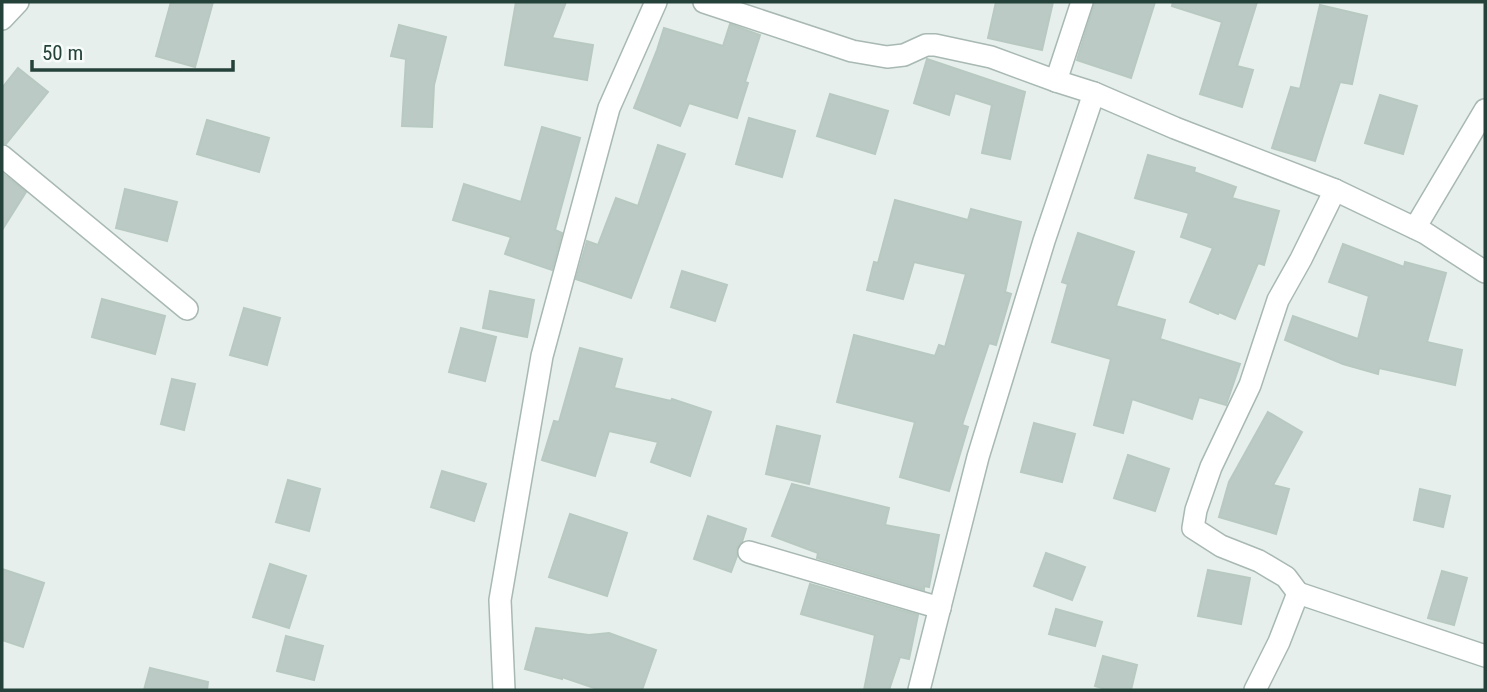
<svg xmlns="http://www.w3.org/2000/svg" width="1487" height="692" viewBox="0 0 1487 692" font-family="'Roboto Condensed',sans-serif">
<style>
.building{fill:#bbcac4;stroke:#b8c9c2;stroke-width:2}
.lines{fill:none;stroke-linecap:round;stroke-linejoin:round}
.minor-casing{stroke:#a8b8b2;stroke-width:24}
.minor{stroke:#fff;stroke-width:21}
</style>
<rect width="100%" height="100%" fill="#e6efeb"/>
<g class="building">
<polygon points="171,2 213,2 195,67 156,56"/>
<polygon points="516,2 566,2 552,38 593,45 587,80 505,65"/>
<polygon points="996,2 1053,2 1042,50 988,38"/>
<polygon points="1095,2 1155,2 1131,78 1077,60"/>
<polygon points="1173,2 1257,2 1237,66 1253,70 1242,107 1200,94 1222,22 1172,6"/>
<polygon points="1320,5 1367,16 1352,84 1340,82 1315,161 1272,148 1291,87 1300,89"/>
<polygon points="730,24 760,35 745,82 748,83 737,118 689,103 680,126 634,108 657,50 664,28 723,46"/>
<polygon points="399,25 446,37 434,85 432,127 402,126 406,59 391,56"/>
<polygon points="927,59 1025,92 1010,159 982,153 992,105 955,93 949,115 914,103"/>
<polygon points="18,68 48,92 6,144 2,143 2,88"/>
<polygon points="830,94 888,111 875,154 817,136"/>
<polygon points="1380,95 1417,106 1403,154 1365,143"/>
<polygon points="749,118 795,131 782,177 736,164"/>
<polygon points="207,120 269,138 259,172 197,154"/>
<polygon points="542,127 580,138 555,230 562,233 552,270 505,254 511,237 453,220 464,184 521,202"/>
<polygon points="658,145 685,154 631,298 576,279 587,241 598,245 616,198 638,206"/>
<polygon points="1148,155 1195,168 1194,172 1236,187 1232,198 1279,211 1264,265 1258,263 1235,319 1219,312 1218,314 1190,302 1213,248 1181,237 1189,213 1135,198"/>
<polygon points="2,173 26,192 2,230"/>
<polygon points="125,189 177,202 167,241 116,228"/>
<polygon points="895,200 968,220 971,209 1021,222 1005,292 1011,294 996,345 989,343 962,425 968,427 949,491 900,477 915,422 837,402 854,335 935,356 939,345 945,347 966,274 914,262 903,299 867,290 874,262 878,263"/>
<polygon points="1078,233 1134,252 1116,306 1165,320 1160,339 1240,364 1226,405 1199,397 1192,419 1132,399 1123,433 1094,425 1111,359 1052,342 1068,284 1062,282"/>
<polygon points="1343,244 1404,267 1405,262 1446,273 1427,342 1462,350 1455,385 1379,368 1378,374 1343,364 1285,340 1293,316 1358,339 1369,296 1329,282"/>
<polygon points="682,271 727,285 715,321 671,307"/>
<polygon points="490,291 534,300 527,337 483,328"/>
<polygon points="102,299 165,316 155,354 92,337"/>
<polygon points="244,308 280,318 267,365 230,355"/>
<polygon points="461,328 496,337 485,381 449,372"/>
<polygon points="580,348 622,359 614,388 671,401 672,399 711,412 690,476 651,462 658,442 609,431 595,476 542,460 554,421 559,422"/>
<polygon points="172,379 195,384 184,430 161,424"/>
<polygon points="1268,412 1302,432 1273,485 1289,489 1276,534 1219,517 1229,482"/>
<polygon points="1034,423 1075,434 1062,482 1021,472"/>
<polygon points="777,426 820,436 809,484 766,474"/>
<polygon points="1128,455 1169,469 1155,511 1114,498"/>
<polygon points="442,471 486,484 474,521 431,507"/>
<polygon points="288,480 320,489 309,531 276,522"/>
<polygon points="792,484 889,508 885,525 939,535 929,587 924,586 924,590 817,558 818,553 772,536"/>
<polygon points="1420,489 1450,496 1443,527 1414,520"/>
<polygon points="570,514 627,533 607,596 549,577"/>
<polygon points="708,516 746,529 742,542 737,548 737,556 731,572 694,559"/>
<polygon points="1046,553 1085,567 1072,600 1034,586"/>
<polygon points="270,564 306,576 289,628 253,617"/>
<polygon points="2,569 44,583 23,647 2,640"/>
<polygon points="1208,570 1250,578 1241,624 1198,616"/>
<polygon points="1442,571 1467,578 1454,625 1428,618"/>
<polygon points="810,584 918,615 909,659 900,657 889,690 864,690 875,635 801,614"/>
<polygon points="1056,609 1102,622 1095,646 1049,634"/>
<polygon points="536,628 589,635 609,633 656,650 642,690 600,690 562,677 562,679 525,669"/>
<polygon points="286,636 323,646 314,680 277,671"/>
<polygon points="1103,656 1137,665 1131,690 1109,690 1095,686"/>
<polygon points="150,668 208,682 207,690 144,690"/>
</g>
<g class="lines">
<g class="minor-casing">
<g id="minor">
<polyline points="704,2 852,51 887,57 904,55 926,45 935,45 991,57 1056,81 1094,93 1175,128 1335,190 1425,233 1485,272"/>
<polyline points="2,19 18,2"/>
<polyline points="1056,81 1082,2"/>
<polyline points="2,156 187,309"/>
<polyline points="1415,228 1485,110"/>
<polyline points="749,552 940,608"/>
<polyline points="1298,593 1485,656"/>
<polyline points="504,690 500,600 542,356 609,108 656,2"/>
<polyline points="919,690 978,457 1044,241 1094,93"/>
<polyline points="1255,690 1279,642 1298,593 1286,577 1259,561 1221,546 1193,528 1196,510 1211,467 1250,385 1278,300 1301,259 1335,190"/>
</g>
</g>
<use href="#minor" class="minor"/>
</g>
<rect width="1487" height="692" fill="none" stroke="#24423a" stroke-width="7"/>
<path d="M32 60v10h201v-10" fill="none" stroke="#24423a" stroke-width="3.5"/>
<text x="42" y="60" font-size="21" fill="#24423a" stroke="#f7fbf9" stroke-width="5" paint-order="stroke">50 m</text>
</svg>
